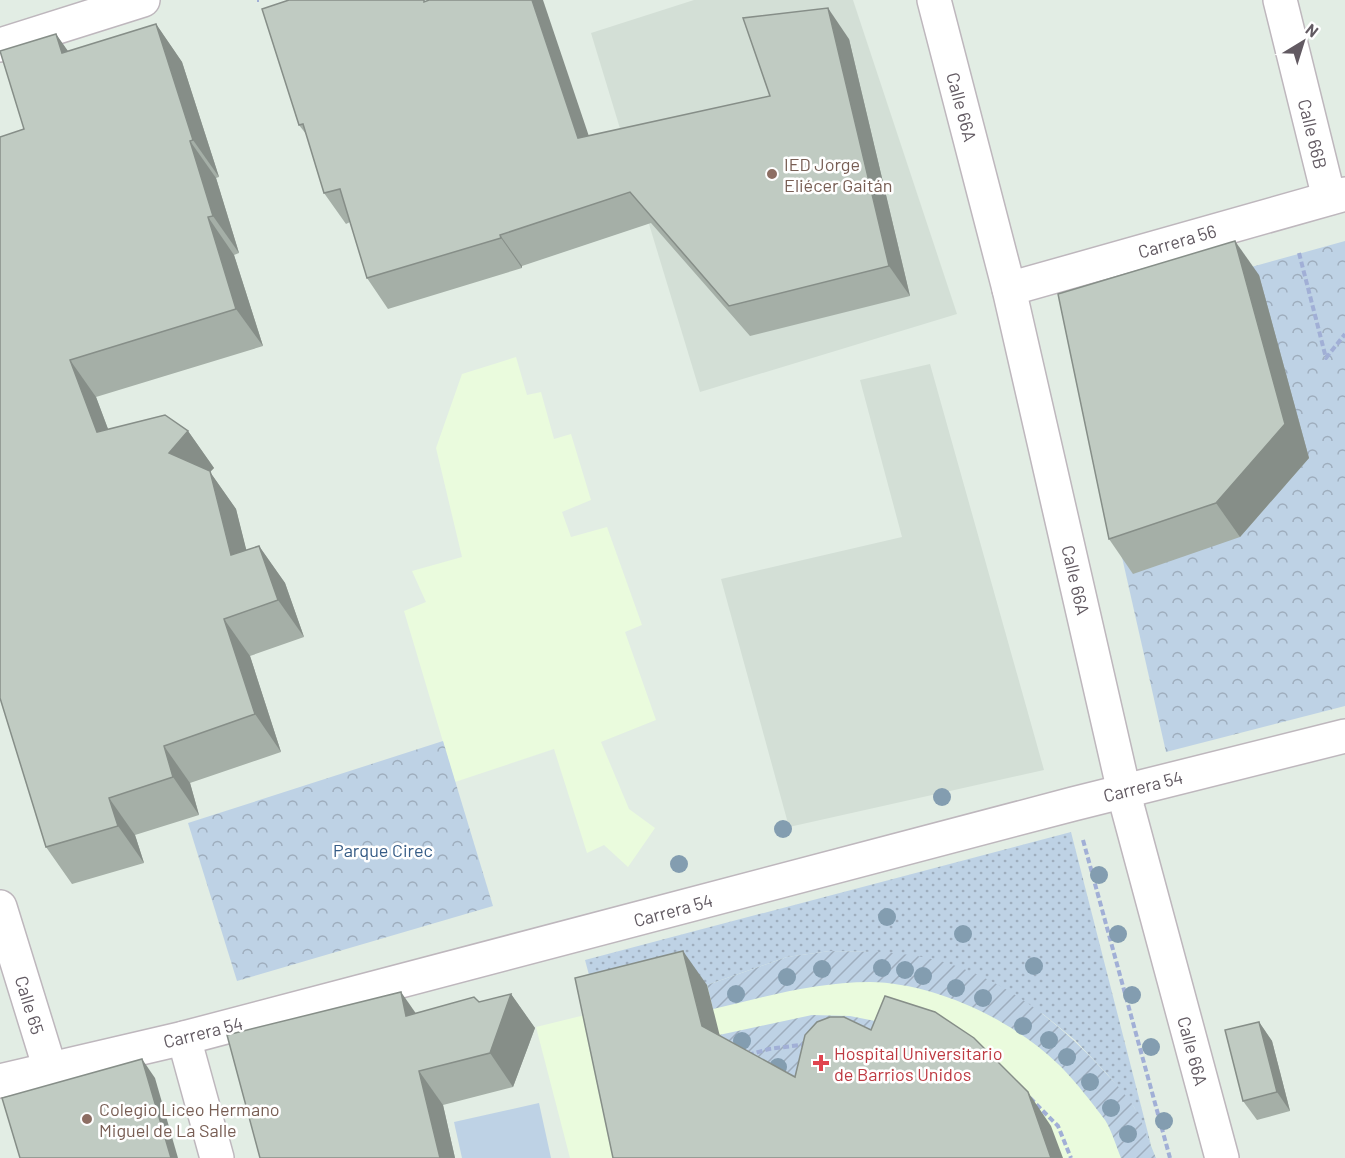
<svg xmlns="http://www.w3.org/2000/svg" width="1345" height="1158" viewBox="0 0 1345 1158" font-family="Barlow,sans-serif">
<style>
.education{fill:#d3dfd6}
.medical{fill:#eafbdd}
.grass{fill:url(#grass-dots)}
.forest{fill:url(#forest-crowns)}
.garden{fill:url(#garden-furrows)}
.pitch{fill:#bed2e5}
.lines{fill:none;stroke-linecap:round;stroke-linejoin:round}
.minor-casing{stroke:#beb7bd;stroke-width:36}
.path{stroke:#a1afd6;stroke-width:4;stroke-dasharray:6 3;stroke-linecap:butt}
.minor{stroke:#fff;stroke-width:33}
.tree{fill:#839db0}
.wall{fill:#a5afa7}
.shaded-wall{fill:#868e88}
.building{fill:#c0cbc2;stroke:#868e88;stroke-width:1.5}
.education-dot{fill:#8d6e63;stroke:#fff;stroke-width:2}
.health-dot{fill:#e0444e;stroke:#fff;stroke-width:2}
.labels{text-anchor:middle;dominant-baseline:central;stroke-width:5;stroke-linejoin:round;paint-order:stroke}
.street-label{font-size:18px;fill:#625a62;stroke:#fff}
.education-label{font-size:18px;fill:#785e54;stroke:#fff;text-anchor:start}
.park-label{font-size:18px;fill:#365c86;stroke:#fff}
.health-label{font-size:18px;fill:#be3a42;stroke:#fff;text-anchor:start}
</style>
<defs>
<pattern id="grass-dots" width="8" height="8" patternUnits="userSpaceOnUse" patternTransform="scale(1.5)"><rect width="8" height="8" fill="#bed2e5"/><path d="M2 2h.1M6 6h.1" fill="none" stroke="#9eadbd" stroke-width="1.8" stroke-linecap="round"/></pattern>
<pattern id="forest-crowns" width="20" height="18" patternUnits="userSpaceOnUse" patternTransform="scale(1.5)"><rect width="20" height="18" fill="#bed2e5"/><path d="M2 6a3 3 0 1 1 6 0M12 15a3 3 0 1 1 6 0" fill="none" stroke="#9eadbd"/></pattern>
<pattern id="garden-furrows" width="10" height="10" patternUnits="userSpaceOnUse" patternTransform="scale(1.5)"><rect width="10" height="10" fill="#bed2e5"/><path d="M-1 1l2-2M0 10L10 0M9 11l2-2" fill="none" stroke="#9eadbd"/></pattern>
</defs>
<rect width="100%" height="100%" fill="#e2ede4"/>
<g class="education">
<polygon points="694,0 853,0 957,314 700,392 591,33"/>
<polygon points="930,364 1044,770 789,827 721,579 902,537 860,380"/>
</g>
<g class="medical">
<polygon points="516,357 527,395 541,392 554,439 571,434 591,500 562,512 571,537 607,527 642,625 625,632 656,720 601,742 629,809 655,828 628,867 604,845 587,853 554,749 455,782 404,611 426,602 412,571 462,557 436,448 462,374"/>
<polygon points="787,957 963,968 1151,1145 1156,1158 570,1158 536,1027 707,985"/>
</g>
<polygon class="grass" points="1071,832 1151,1145 1134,1107 1108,1075 1075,1040 1043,1014 871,952 830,951 787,957 707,985 599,1012 585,960"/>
<g class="forest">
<polygon points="1345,241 1345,706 1166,752 1068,318"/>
<polygon points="443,741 493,906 237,981 188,823"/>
</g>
<g class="garden">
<path d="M830 951C859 952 889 951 917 956 990 968 1053 1016 1102 1069 1112 1080 1126 1094 1134 1107 1143 1123 1149 1141 1156 1158H1121C1116 1146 1112 1131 1105 1120 1094 1105 1072 1077 1058 1064 1011 1019 935 983 870 982 816 982 764 997 713 1009L707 985 787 957Z"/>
<polygon points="812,1015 850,1016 890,1024 825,1086 726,1060 719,1035"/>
</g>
<polygon class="pitch" points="539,1103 551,1158 462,1158 454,1122"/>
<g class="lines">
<g class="minor-casing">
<g id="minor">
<polyline points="934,0 1009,289 1128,809 1222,1158"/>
<polyline points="1280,0 1329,198"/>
<polyline points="0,45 143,0"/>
<polyline points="1009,289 1345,194"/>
<polyline points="0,907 50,1069"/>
<polyline points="184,1038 217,1158"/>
<polyline points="0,1081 184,1038 1073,804 1345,736"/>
</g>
</g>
<g class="path">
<polyline points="257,0 259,0"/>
<polyline points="1299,253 1326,358 1345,334"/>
<polyline points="1083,840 1170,1158"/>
<polyline points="748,1055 769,1049 808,1044"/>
<polyline points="1030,1098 1058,1126 1071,1158"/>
</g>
<use href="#minor" class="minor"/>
</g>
<g class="tree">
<circle cx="942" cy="797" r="9"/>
<circle cx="783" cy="829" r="9"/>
<circle cx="679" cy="864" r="9"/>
<circle cx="1099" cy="875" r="9"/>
<circle cx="887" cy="917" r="9"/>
<circle cx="963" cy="934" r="9"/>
<circle cx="1118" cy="934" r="9"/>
<circle cx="1034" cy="966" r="9"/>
<circle cx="882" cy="968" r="9"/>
<circle cx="822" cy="969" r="9"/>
<circle cx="905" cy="970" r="9"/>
<circle cx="923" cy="976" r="9"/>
<circle cx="787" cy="977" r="9"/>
<circle cx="956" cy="988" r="9"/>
<circle cx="736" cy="994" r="9"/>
<circle cx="1132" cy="995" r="9"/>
<circle cx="983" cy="998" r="9"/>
<circle cx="1023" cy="1026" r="9"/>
<circle cx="1049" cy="1040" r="9"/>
<circle cx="742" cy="1041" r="9"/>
<circle cx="1151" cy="1047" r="9"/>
<circle cx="1067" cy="1057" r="9"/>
<circle cx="778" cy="1067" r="9"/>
<circle cx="1090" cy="1082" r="9"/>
<circle cx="1111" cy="1108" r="9"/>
<circle cx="1164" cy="1121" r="9"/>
<circle cx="1128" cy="1134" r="9"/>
</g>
<g class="wall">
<polygon points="262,9 589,136 770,96 849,39 910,296 750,336 651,223 522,266 522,268 388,309 367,278 350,222 346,224 324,193 306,134 299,125"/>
<polygon points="156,24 182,62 219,177 216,178 239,253 234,255 263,346 96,397 108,429 188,431 214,468 210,472 236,509 246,550 259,546 285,583 304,637 250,656 281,752 190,783 199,815 135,835 144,863 72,884 46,847 24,129 56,34 68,52"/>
<polygon points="1259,275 1309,458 1240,537 1133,574 1109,539"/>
<polygon points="511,994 535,1028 513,1087 443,1105 455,1158 260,1158 416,1013 479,1002"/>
<polygon points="1259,1022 1272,1041 1290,1111 1257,1120 1243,1101"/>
</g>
<g class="shaded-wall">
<polygon points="532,0 543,0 600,169 578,138"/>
<polygon points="828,8 849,39 910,296 889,266"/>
<polygon points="156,24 182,62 219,177 193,140"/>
<polygon points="56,34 82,71 62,53"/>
<polygon points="190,141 216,178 239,253 213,216"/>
<polygon points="208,217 234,255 263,346 236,309"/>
<polygon points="500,235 522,266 522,268 501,238"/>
<polygon points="1235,241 1259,275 1309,458 1240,537 1216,503"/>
<polygon points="70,360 96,397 123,469 97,432"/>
<polygon points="188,431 214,468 210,472 236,509 257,592 231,555 169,453"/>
<polygon points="259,546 285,583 304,637 278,600"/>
<polygon points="224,619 250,656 281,752 255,714"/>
<polygon points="164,746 190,783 199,815 173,777"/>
<polygon points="109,798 135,835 144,863 118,826"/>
<polygon points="683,951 707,985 726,1060 702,1026"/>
<polygon points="401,992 424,1025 406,1016"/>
<polygon points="511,994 535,1028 513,1087 490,1053"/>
<polygon points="1259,1022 1272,1041 1290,1111 1277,1092"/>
<polygon points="142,1059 155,1078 178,1158 171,1158"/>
<polygon points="419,1071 443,1105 455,1158 440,1158"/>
<polygon points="1028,1092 1051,1126 1063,1158 1051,1158"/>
</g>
<g class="building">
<polygon points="289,0 424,0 424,2 429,0 532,0 578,138 770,96 743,18 828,8 889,266 729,306 630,192 500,235 501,238 367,278 340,189 324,193 303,124 299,125 262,9"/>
<polygon points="156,24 193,140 190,141 213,216 208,217 236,309 70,360 97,432 165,415 188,431 169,453 210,471 231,555 259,546 278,600 224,619 255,714 164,746 173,777 109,798 118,826 46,847 0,698 0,137 24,129 0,51 56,34 62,53"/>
<polygon points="1235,241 1285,424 1216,503 1109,539 1058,294"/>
<polygon points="683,951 702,1026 795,1077 805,1035 817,1022 830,1017 844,1017 871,1030 885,996 935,1012 974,1038 1028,1092 1051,1158 613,1158 575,978"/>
<polygon points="401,992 406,1016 474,997 479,1002 511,994 490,1053 419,1071 440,1158 260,1158 227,1035"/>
<polygon points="1259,1022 1277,1092 1243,1101 1225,1030"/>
<polygon points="142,1059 171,1158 20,1158 2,1098"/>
</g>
<g class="education-dot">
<circle cx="772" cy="174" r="6"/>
<circle cx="87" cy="1119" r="6"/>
</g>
<path class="health-dot" d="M818 1054h6v6h6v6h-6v6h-6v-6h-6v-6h6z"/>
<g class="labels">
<g class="street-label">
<text transform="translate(962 107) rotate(75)">Calle 66A</text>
<text transform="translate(1313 134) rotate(76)">Calle 66B</text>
<text transform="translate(1177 241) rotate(-16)">Carrera 56</text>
<text transform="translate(1076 580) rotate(77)">Calle 66A</text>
<text transform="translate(1143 786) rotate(-14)">Carrera 54</text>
<text transform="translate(673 910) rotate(-15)">Carrera 54</text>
<text transform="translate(30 1005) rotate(73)">Calle 65</text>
<text transform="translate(203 1032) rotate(-14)">Carrera 54</text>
<text transform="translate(1193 1051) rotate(75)">Calle 66A</text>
</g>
<g class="education-label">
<text x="784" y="164">IED Jorge<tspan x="784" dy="21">Eliécer Gaitán</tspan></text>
<text x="99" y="1109">Colegio Liceo Hermano<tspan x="99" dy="21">Miguel de La Salle</tspan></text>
</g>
<g class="park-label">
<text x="383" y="850">Parque Cirec</text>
</g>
<g class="health-label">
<text x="834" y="1053">Hospital Universitario<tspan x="834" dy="21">de Barrios Unidos</tspan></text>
</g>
</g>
<g transform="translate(1303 42) rotate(38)" stroke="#ffffff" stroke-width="4.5" paint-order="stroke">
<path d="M0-4.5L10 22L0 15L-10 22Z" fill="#625a62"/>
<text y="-9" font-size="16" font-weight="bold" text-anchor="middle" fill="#625a62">N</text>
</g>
</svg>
